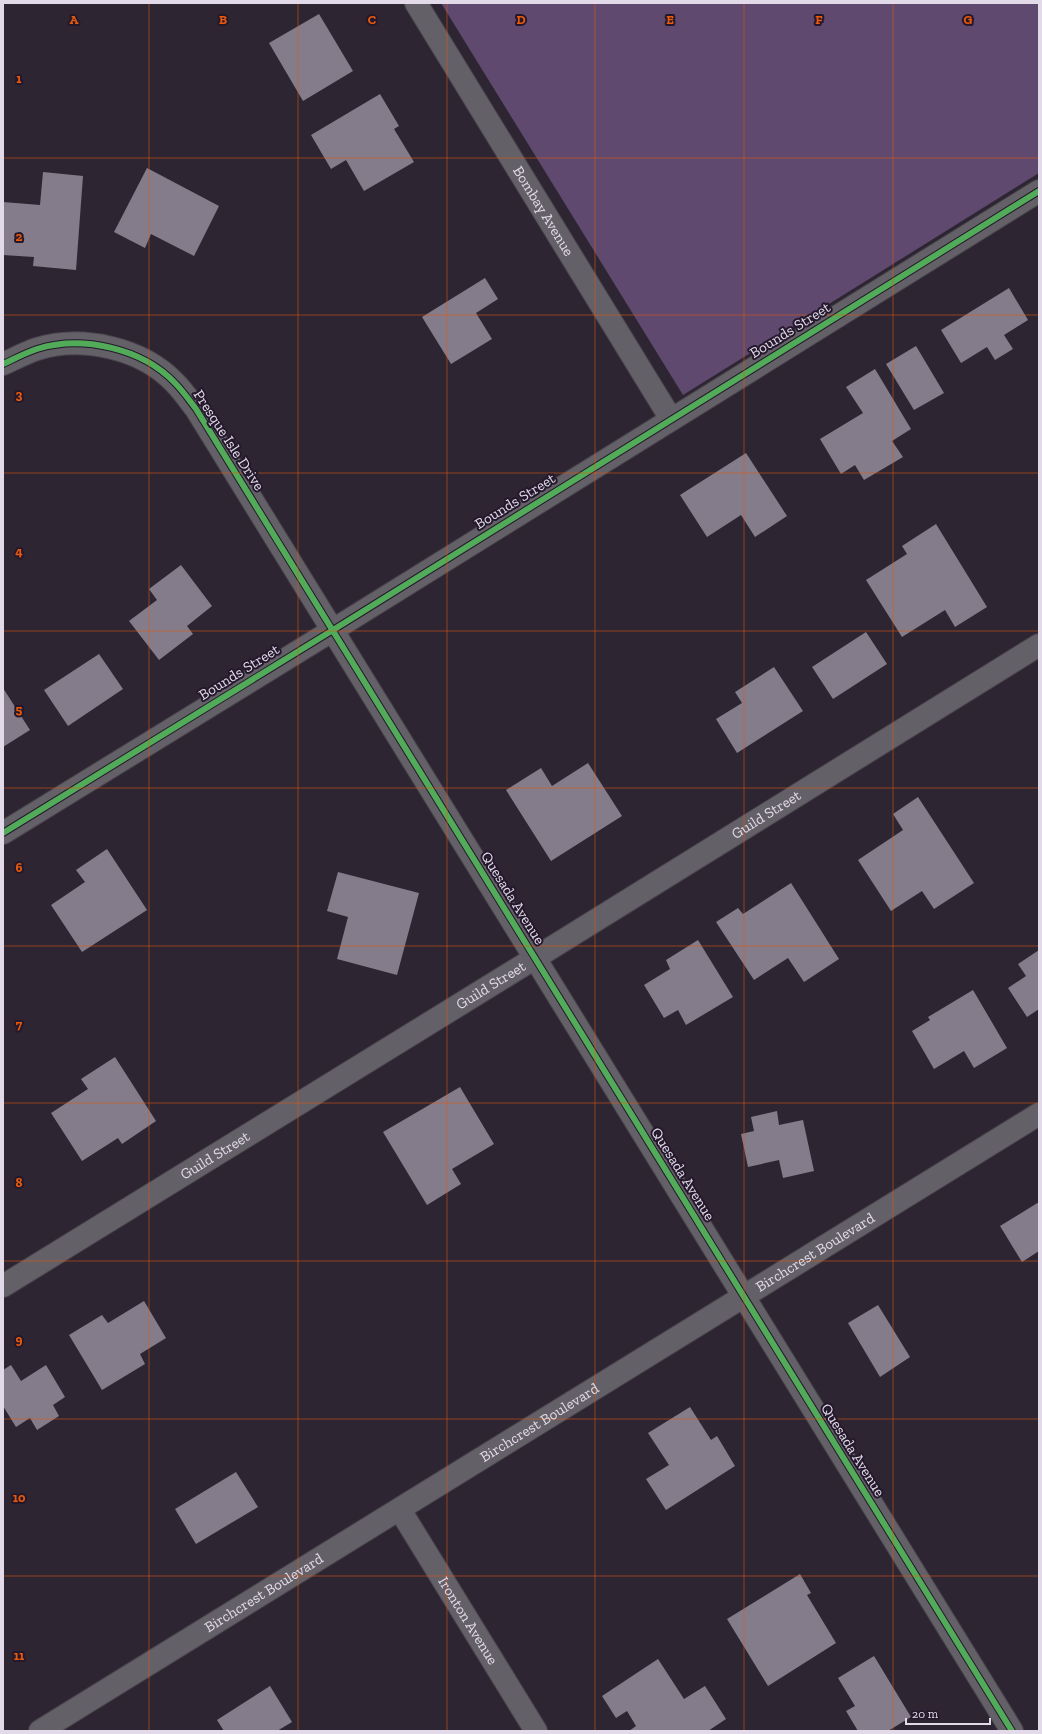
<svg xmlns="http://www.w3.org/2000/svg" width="1042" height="1734" viewBox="0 0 1042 1734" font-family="'Zilla Slab',serif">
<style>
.forest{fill:#5f496f}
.building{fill:#857c8b}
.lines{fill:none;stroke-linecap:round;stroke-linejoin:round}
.minor-casing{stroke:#4a444e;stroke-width:24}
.minor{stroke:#646068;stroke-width:22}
.cycleway-casing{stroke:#24182c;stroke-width:8}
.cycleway{stroke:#51ab58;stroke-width:6}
.grid{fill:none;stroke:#e8590c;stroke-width:1;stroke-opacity:0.55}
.labels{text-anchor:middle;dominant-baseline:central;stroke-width:4;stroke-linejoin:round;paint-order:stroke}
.street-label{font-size:15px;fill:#e2dae8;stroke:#24182c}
.grid-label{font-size:13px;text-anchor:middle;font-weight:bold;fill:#e8590c;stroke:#24182c;stroke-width:4;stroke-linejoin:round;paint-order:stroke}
</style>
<rect width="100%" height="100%" fill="#2d2632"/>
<polygon class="forest" points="441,3 1039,3 1039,173 683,395"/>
<g class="building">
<polygon points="319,14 353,71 303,101 269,43"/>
<polygon points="380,94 399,126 394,129 414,162 364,191 346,160 331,169 311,135"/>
<polygon points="147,168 219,206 194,256 151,234 145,248 114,232"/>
<polygon points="43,172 83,176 76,270 33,266 34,257 3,255 3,202 40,205"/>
<polygon points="485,278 498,299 476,313 492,339 451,364 422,317"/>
<polygon points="1009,288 1028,320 1004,335 1013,349 995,360 987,347 961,363 941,330"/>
<polygon points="916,346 944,393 914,410 886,364"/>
<polygon points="875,369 911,429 892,441 903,457 864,480 855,465 841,474 820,439 863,413 846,387"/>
<polygon points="746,453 787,516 755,537 741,515 707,537 680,495"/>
<polygon points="936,524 987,607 955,627 945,610 902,637 866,580 907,554 902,546"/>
<polygon points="181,565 212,606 187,626 193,634 159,660 129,621 157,600 149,589"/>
<polygon points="866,632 887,664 833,699 812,667"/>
<polygon points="99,654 123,689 68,726 44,690"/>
<polygon points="774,667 803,711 737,753 716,719 742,703 735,692"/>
<polygon points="3,688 30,730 3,747"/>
<polygon points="588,763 622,816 551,861 506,790 541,768 552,786"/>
<polygon points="918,797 974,883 934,909 922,891 891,911 858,860 903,830 893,814"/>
<polygon points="107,849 147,910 82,952 51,905 85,882 76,870"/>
<polygon points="338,872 419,893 397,975 337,959 348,917 327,911"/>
<polygon points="791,883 839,959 804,982 788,958 754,980 716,922 738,908 743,914"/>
<polygon points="698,940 733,997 686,1025 678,1010 664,1018 644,985 670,969 666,960"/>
<polygon points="1039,950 1039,1009 1027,1017 1008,988 1026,976 1018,964"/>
<polygon points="973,990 1007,1048 974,1068 964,1051 934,1069 912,1031 930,1020 928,1017"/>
<polygon points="115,1057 156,1121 122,1144 118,1138 82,1161 51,1113 88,1089 81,1079"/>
<polygon points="460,1087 494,1144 452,1169 461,1184 427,1205 383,1132"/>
<polygon points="777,1111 779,1125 803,1120 814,1171 783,1178 779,1160 748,1167 741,1134 754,1131 751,1117"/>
<polygon points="1039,1202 1039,1251 1022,1262 1000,1226"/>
<polygon points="144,1301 166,1338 140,1354 145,1364 102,1390 69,1335 102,1315 108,1323"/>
<polygon points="878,1305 910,1357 880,1377 848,1323"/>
<polygon points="11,1365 21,1381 46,1365 65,1397 53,1405 59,1416 37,1430 30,1418 16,1427 3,1406 3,1370"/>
<polygon points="690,1407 711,1440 717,1436 735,1466 666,1510 646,1479 669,1465 648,1433"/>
<polygon points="236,1472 258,1507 196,1544 175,1509"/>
<polygon points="800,1574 811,1593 807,1595 836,1643 768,1686 727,1619"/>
<polygon points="874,1656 911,1717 888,1731 858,1731 846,1711 855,1706 838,1678"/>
<polygon points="658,1659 684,1699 705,1686 726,1719 708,1731 629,1731 636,1726 627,1711 616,1718 602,1696"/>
<polygon points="270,1686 292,1722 277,1731 224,1731 217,1720"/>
</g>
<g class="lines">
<g class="minor-casing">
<g id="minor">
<path id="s1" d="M416 3 671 419"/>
<path d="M3 364C14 359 25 353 37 349 82 335 142 348 175 383 183 391 189 400 196 409L1012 1731"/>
<polyline points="3,833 333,630 1039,191"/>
<path id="s2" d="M3 1286 535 958 1039 645"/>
<path id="s3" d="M400 1510 536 1731"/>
<path id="s4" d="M40 1731 1039 1114"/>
</g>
</g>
<use href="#minor" class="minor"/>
<g class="cycleway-casing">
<g id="cycleway">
<path d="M3 364C14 359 25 353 37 349 82 335 142 348 175 383 183 391 189 400 196 409L1012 1731"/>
<polyline points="3,833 333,630 1039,191"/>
</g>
</g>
<use href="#cycleway" class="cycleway"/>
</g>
<path class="grid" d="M149 3V1731M298 3V1731M447 3V1731M595 3V1731M744 3V1731M893 3V1731M3 158H1039M3 315H1039M3 473H1039M3 631H1039M3 788H1039M3 946H1039M3 1103H1039M3 1261H1039M3 1419H1039M3 1576H1039"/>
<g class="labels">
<g class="street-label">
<text stroke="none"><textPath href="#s1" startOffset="244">Bombay Avenue</textPath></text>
<text transform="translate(790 330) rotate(-32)">Bounds Street</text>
<text transform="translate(229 440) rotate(57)">Presque Isle Drive</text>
<text transform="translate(515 501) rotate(-32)">Bounds Street</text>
<text transform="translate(239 672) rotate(-32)">Bounds Street</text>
<text stroke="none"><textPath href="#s2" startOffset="897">Guild Street</textPath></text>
<text transform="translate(513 898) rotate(58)">Quesada Avenue</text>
<text stroke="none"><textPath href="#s2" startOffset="573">Guild Street</textPath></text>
<text stroke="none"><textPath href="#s2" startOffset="249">Guild Street</textPath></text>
<text transform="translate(683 1174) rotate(58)">Quesada Avenue</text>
<text stroke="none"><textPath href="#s4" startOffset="911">Birchcrest Boulevard</textPath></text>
<text stroke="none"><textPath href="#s4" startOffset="587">Birchcrest Boulevard</textPath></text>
<text transform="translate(853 1450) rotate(58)">Quesada Avenue</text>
<text stroke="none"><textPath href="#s4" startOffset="263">Birchcrest Boulevard</textPath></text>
<text stroke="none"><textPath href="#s3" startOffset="130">Ironton Avenue</textPath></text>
</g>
</g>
<g class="grid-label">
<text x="74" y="24">A</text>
<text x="223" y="24">B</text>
<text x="372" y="24">C</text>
<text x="521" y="24">D</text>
<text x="670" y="24">E</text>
<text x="819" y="24">F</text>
<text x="968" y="24">G</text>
<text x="19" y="83">1</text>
<text x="19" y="241">2</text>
<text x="19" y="399">3</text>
<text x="19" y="556">4</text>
<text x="19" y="714">5</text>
<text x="19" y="872">6</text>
<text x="19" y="1029">7</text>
<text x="19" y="1187">8</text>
<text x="19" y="1344">9</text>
<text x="19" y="1502">10</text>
<text x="19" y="1660">11</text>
</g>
<rect width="1042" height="1734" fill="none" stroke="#e2dae8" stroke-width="8"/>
<path d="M906 1718v6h84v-6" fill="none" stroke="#e2dae8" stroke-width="2"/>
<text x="912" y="1718" font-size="12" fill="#e2dae8" stroke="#24182c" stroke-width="3" paint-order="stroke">20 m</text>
</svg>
